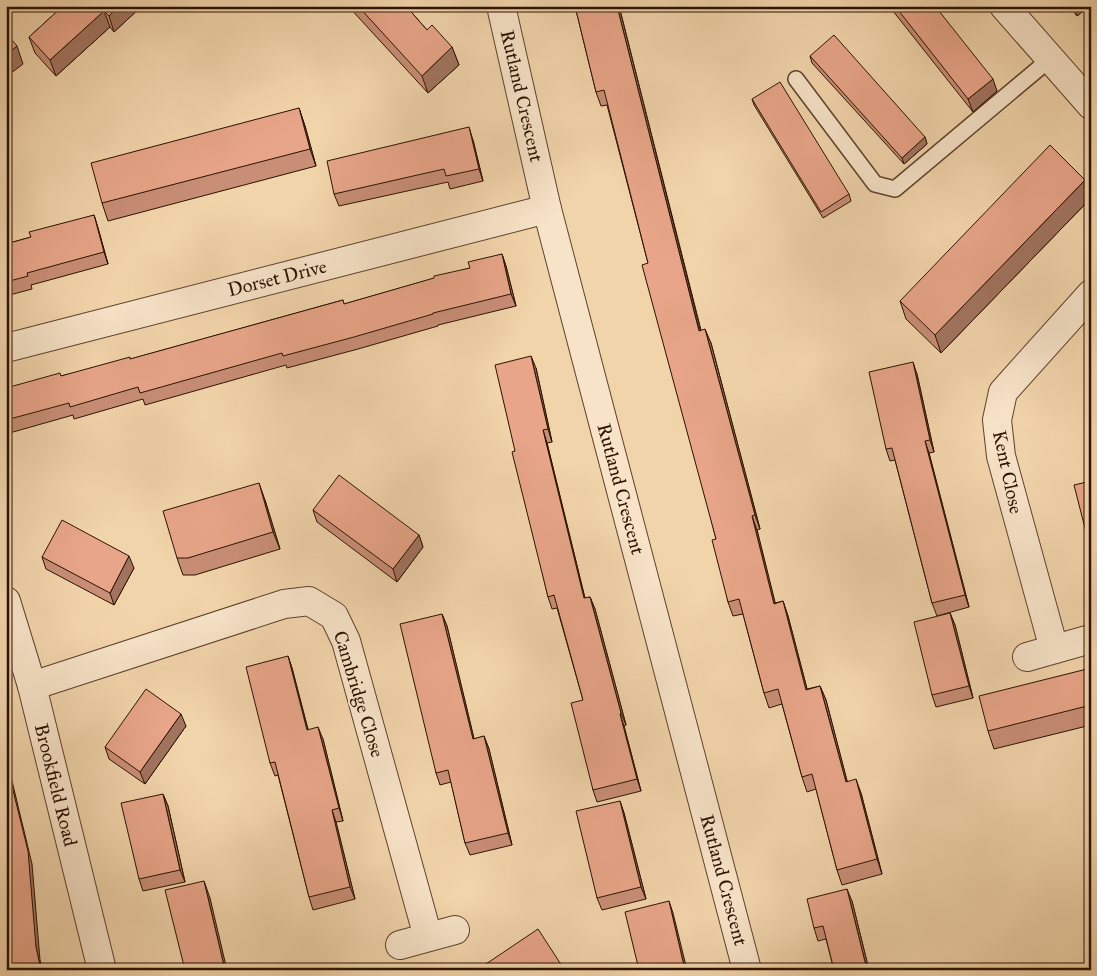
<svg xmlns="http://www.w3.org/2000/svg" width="1097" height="976" viewBox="0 0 1097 976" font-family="'IM FELL Great Primer',serif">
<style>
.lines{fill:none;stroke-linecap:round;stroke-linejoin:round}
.lane-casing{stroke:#5d422c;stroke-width:18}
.street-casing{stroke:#5d422c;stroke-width:30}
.lane{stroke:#f7e3c8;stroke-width:15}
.street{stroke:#f7e3c8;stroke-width:28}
.wall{fill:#c88e76;stroke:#2b1202}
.shaded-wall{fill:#a27460;stroke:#2b1202}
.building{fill:#e8a589;stroke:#2b1202}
.labels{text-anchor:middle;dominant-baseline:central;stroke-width:4;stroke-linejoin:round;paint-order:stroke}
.street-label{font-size:19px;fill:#2b1202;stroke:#f7e3c8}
</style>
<rect width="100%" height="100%" fill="#f2d4ab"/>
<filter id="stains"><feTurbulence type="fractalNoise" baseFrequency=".004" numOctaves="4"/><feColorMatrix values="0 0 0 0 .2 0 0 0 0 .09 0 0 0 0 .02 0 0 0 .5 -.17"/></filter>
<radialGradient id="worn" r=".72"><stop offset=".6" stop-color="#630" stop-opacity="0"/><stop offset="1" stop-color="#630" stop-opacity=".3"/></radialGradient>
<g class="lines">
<g class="lane-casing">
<polyline id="lane" points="796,79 875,184 895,189 1050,59"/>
</g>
<g class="street-casing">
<g id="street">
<polyline points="501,6 547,209 747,970"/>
<polyline points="1004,6 1091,105"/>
<polyline points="6,348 547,209"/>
<polyline points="6,601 32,686 102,970"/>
<polyline points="1054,649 1001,456 997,420 1003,392 1091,294"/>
<polyline points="1027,657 1087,640"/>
<polyline points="32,686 284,604 309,601 334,616 346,641 428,937"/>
<polyline points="400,945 455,930"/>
</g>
</g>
<use href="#lane" class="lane"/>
<use href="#street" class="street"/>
</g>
<g class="wall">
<polygon points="63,6 142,6 114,32 110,27 56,76 35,53 29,37"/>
<polygon points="348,6 406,6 427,30 452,47 459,65 428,93"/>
<polygon points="575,6 619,6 701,330 711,343 760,529 757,530 775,603 783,601 788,616 807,689 820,686 826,700 847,781 861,793 882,874 842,885 837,870 816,789 807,792 802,777 782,704 769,708 764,693 743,614 733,616 728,602 716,539 648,263 607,105 601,106 596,92"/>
<polygon points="889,6 935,6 997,91 973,112"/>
<polygon points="1069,6 1091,6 1091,15 1086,9 1077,16"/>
<polygon points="810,56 925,137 927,144 904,164 812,63"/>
<polygon points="752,99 849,194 851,201 823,218 754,105"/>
<polygon points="299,108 305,126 316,166 108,221 102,203"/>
<polygon points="473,140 483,181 450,189 448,182 339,206 334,194"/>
<polygon points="1085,180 1091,195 1091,198 941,353 906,319 900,301"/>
<polygon points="94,215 98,228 108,264 31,285 32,289 6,296 6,244 31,237"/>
<polygon points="502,254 506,266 516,306 438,325 438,326 358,349 287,368 286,365 145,405 143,399 74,419 73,415 6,434 6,388 61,376 131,359 343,300 344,304 470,268"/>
<polygon points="536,368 552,442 547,443 585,598 590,597 595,609 626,725 624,726 641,791 597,802 593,790 583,700 557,608 552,609 548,597 515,451"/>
<polygon points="917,374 934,452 929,453 969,607 937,616 932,603 895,460 890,461 886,449"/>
<polygon points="265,500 280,549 195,575 183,575 177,558"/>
<polygon points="313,510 419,535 423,547 397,582 317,522"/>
<polygon points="42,557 134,568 114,605 46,569"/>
<polygon points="950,613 955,625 973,698 936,707 932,695"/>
<polygon points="442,614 447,626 474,739 484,736 489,749 512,845 470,855 465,843 451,782 440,785 436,773"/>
<polygon points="288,656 292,668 308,729 323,739 343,821 336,822 355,899 313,910 309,897 278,775 275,776 270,763"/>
<polygon points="1091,668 1091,725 994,749 988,731"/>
<polygon points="186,726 145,784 109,759 105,747"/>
<polygon points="163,794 168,806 185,882 143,891 139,879"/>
<polygon points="620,801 624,813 646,899 602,910 597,898"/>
<polygon points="852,901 869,970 834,970 826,939 818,941 814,928"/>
</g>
<g class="shaded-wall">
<polygon points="119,6 142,6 114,32 109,16"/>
<polygon points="617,6 619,6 704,345 699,331"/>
<polygon points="1074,6 1085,6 1086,9 1077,16"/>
<polygon points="104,11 110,27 56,76 50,60"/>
<polygon points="17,46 23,64 6,77 6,55"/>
<polygon points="452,47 459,65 428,93 422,76"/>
<polygon points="993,79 997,91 973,112 968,99"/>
<polygon points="299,108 305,126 316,166 310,149"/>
<polygon points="469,127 473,140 483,181 479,169"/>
<polygon points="925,137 927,144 904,164 902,158"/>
<polygon points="1085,180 1091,195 1091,198 941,353 935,335"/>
<polygon points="94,215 98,228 108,264 104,252"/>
<polygon points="502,254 506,266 516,306 511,294"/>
<polygon points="705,329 711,343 760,529 755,515"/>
<polygon points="531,356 536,368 552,442 548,429"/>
<polygon points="913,362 917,374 934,452 930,440"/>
<polygon points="543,430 547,443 588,611 584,598"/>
<polygon points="925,441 929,453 969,607 965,595"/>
<polygon points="259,483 265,500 280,549 273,532"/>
<polygon points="752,516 757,530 779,618 774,604"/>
<polygon points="419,535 423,547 397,582 393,569"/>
<polygon points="129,556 134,568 114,605 110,593"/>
<polygon points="590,597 595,609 626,725 621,713"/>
<polygon points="783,601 788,616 811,704 806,690"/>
<polygon points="950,613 955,625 973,698 969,686"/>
<polygon points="442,614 447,626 477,751 473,739"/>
<polygon points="288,656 292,668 311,742 307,730"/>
<polygon points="820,686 826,700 851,796 846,782"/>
<polygon points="181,714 186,726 145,784 140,772"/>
<polygon points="620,714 624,726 641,791 637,779"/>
<polygon points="318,727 323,739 343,821 339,808"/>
<polygon points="484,736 489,749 512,845 508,833"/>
<polygon points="6,756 32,864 40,960 43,970 41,970 36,947 6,762"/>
<polygon points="856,779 861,793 882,874 877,859"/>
<polygon points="163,794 168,806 185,882 180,870"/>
<polygon points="620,801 624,813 646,899 641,887"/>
<polygon points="332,810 336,822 355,899 350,887"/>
<polygon points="204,881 210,898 227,970 225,970"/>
<polygon points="847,889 852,901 869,970 867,970"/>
<polygon points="669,901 673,913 687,970 685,970"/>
<polygon points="562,966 564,970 556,970"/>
</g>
<g class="building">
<polygon points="63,6 119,6 109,16 104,11 50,60 29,37"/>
<polygon points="358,6 406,6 427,30 432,25 452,47 422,76"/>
<polygon points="575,6 617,6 699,331 705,329 755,515 752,516 774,604 783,601 806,690 820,686 846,782 856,779 877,859 837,870 812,774 802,777 778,689 764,693 739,599 728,602 712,540 716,539 642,265 648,263 604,90 596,92"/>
<polygon points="895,6 935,6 993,79 968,99"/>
<polygon points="6,33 17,46 6,55"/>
<polygon points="834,35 925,137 902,158 810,56"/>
<polygon points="780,82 849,194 821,212 752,99"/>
<polygon points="299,108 310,149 102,203 91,163"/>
<polygon points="469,127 479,169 446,176 444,169 334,194 327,161"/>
<polygon points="1050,145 1085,180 935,335 900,301"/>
<polygon points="94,215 104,252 27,273 28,276 6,282 6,244 31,237 29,232"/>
<polygon points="502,254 511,294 433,313 433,314 354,337 283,356 282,353 140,393 138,387 70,407 69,403 6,420 6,388 60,373 61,376 130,357 130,359 343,300 344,304 434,278 434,276 470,268 468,262"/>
<polygon points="531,356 548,429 543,430 584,598 590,597 621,713 620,714 637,779 593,790 571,703 583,700 554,595 548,597 512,452 515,451 495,365"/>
<polygon points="913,362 930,440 925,441 965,595 932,603 892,448 886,449 869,372"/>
<polygon points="339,475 419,535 393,569 313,510"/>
<polygon points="1091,481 1091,552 1074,485"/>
<polygon points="259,483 273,532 188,558 177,558 163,511"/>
<polygon points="62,520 129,556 110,593 42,557"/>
<polygon points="950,613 969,686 932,695 914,622"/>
<polygon points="442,614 473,739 484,736 508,833 465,843 448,770 436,773 400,624"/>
<polygon points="288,656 307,730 318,727 339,808 332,810 350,887 309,897 275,762 270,763 246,667"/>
<polygon points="1091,668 1091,705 988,731 979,696"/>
<polygon points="146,689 181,714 140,772 105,747"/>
<polygon points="6,762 28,851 36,947 41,970 6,970"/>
<polygon points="1091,778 1091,793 1087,779"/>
<polygon points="163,794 180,870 139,879 121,803"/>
<polygon points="620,801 641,887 597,898 576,811"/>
<polygon points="204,881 225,970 185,970 165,890"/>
<polygon points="847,889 867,970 834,970 823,926 814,928 807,899"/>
<polygon points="669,901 685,970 639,970 625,912"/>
<polygon points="538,929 562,966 556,970 477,970"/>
</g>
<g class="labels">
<g class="street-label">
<text transform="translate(522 96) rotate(77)">Rutland Crescent</text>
<text transform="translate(277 278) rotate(-14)">Dorset Drive</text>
<text transform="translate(1008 472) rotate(78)">Kent Close</text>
<text transform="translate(621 489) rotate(75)">Rutland Crescent</text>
<text transform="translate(359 694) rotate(73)">Cambridge Close</text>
<text transform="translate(56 785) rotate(76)">Brookfield Road</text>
<text transform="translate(724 880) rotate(75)">Rutland Crescent</text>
</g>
</g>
<rect width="1097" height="976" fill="none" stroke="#f2d4ab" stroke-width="25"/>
<rect x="8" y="8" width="1082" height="961" fill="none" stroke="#2b1202" stroke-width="2.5"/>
<rect x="12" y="12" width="1072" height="951" fill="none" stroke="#2b1202"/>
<rect width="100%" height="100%" filter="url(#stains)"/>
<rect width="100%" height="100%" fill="url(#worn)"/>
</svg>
